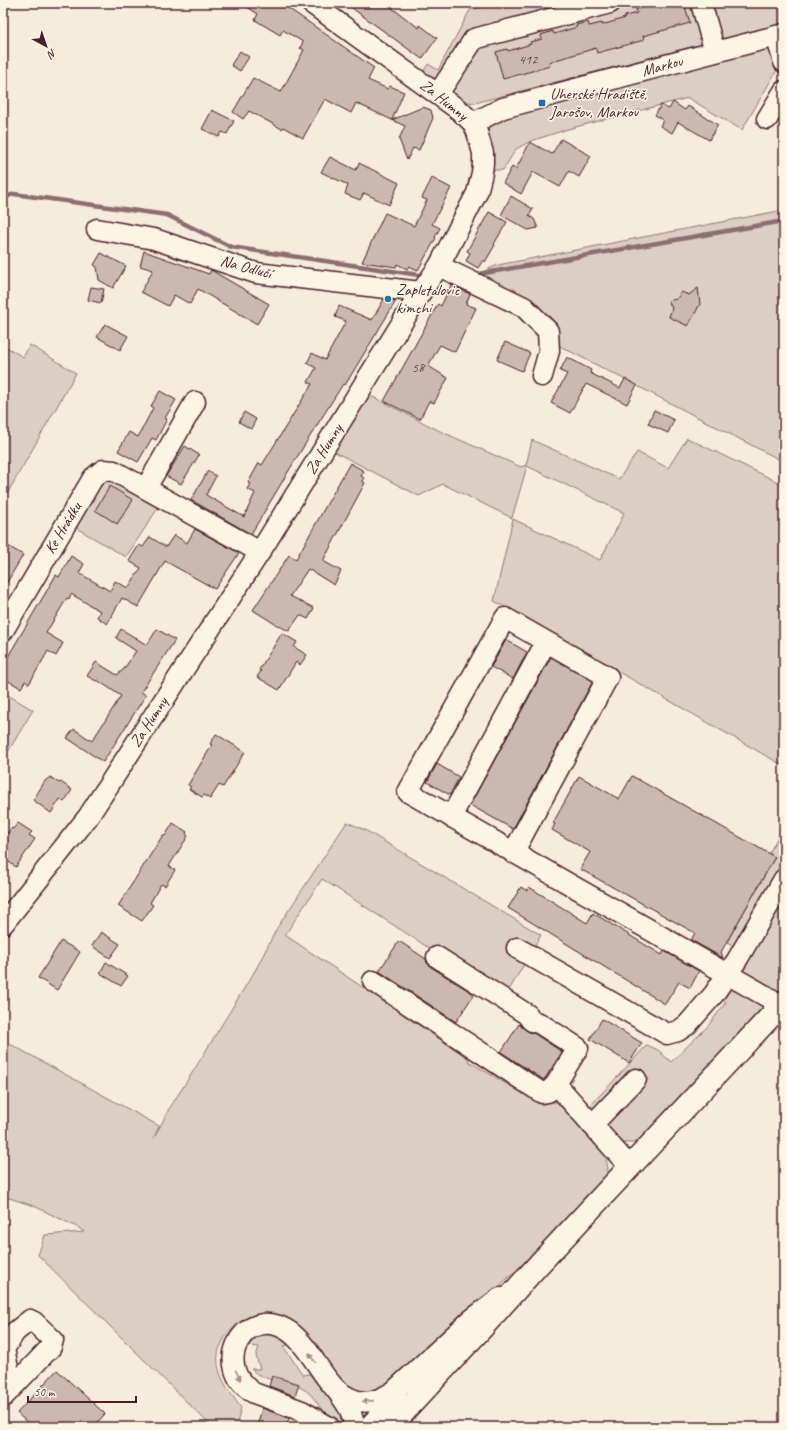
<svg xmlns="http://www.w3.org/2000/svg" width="787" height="1430" viewBox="0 0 787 1430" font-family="Caveat,sans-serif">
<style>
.green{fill:#dbcec4;stroke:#927678}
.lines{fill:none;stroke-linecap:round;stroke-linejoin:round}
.stream{stroke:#8c6e70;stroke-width:4.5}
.building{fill:#cab9b1;stroke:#4a1f2b}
.minor-casing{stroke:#4a1f2b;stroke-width:23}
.major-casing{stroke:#4a1f2b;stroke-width:25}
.minor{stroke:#fcf5e5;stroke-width:20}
.major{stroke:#fcf5e5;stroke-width:22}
.oneway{fill:#a38a88}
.poi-dot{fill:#1f6fb2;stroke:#fcf5e5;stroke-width:1.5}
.labels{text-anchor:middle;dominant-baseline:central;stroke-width:3;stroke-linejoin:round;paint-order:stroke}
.number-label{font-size:14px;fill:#6a464c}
.street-label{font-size:16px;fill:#4a1f2b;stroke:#fcf5e5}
.poi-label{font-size:16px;fill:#4a1f2b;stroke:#fcf5e5;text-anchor:start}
</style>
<rect width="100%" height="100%" fill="#f5ecde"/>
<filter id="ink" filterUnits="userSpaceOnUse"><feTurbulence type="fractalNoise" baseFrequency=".025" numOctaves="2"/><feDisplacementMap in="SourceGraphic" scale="8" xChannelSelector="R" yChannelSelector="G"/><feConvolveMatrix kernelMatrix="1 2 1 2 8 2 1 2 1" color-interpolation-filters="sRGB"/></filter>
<g filter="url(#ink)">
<g class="green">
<polygon points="499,3 784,3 784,23 475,103 467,102 422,74 428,64 438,70 470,10"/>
<polygon points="784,40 784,67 777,70 742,130 688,98 568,129 531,141 516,149 503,170 489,170 488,130 500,118"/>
<polygon points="784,210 784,462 556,344 538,306 475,275 498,265"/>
<polygon points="3,345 23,357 30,345 76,373 3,501"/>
<polygon points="367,395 375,398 440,431 521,467 526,465 532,440 619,479 637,452 668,468 687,438 784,485 784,766 494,601 513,519 600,560 621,520 624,513 527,466 512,518 443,484 419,496 333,451"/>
<polygon points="109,478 158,508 126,557 73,526 98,482"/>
<polygon points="3,692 33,710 3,760"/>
<path d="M347 822 365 830 541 935 505 997 322 879 285 935 453 1048 469 1059 468 1061 537 1102H557L605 1154 608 1168 605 1178 525 1262 391 1388 381 1395 346 1392 308 1341 250 1319C238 1324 228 1330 222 1343 221 1346 218 1350 218 1354 215 1374 230 1392 241 1408L236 1427H212L38 1255 45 1235 84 1232 79 1228 34 1206 3 1196V1040L159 1126 154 1138 169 1109 194 1070 256 969 277 928Z"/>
<polygon points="784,826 784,987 643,1139 637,1143 621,1143 588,1108 647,1045 658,1050 671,1062 708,1026 726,1002 714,994 742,951 727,942 775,857 769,853"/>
<path d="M271 1334 293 1344 283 1346 303 1375 315 1373 351 1427H338C333 1422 327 1417 323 1411 317 1404 313 1395 305 1390 289 1380 264 1383 251 1369H260L256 1356 259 1347 248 1346C254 1337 260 1335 271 1334Z"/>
</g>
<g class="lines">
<g class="stream">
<polyline points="3,198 14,194 167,215 231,247 426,276"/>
<polyline points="473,275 784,221"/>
</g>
</g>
<g class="building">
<polygon points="241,3 281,3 374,68 368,80 388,89 390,86 404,92 392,120 356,103 351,113 325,99 303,138 283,127 282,129 249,111 243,119 233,112 253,78 281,92 304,50 300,48 303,42 283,30 280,35 255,20 258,14"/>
<polygon points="345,3 396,3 392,8 419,28 420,25 437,38 422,59"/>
<polygon points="665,3 684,3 690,23 643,36 644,40 597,53 596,48 549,62 550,66 503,79 496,52 507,49 508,51 531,44 530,42 542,39 541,35 553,31 554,34 577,27 576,25 588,22 589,26 602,23 602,25 625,18 625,16 637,13 636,9 648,6 648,8"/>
<polygon points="240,51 249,57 240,71 231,65"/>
<polygon points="673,102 685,110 688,106 718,125 709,140 678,122 672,133 660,126 663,120 655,115 661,105 669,109"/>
<polygon points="423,107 431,110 433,118 419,150 413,148 407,160 399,139 405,126 392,120"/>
<polygon points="212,110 234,121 227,134 222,132 219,137 202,129"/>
<polygon points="561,139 591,156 579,177 569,171 560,187 533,172 521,194 503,183 512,167 516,169 530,142 552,154"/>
<polygon points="330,157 356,170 359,163 399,183 389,205 364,193 360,200 345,194 348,185 321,172"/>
<polygon points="432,178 451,188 432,224 440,228 435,237 436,238 418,270 409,266 407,269 397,264 396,267 362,262 385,213 414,226 427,200 422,198"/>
<polygon points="511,196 533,209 529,216 534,219 538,228 528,230 501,215"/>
<polygon points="489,212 507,222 494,244 495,245 485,262 483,260 478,268 466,261 470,253 467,251"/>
<polygon points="144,251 209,274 211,270 269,304 257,324 198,289 190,304 174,295 168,306 141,292 153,270 140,266"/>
<polygon points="101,253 126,266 113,288 99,280 97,267 94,265"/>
<polygon points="451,285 470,294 466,304 476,308 455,352 440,345 428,366 448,378 434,403 429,401 420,419 384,401 438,304 441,306"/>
<polygon points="91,287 104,289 101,303 88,300"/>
<polygon points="698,288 700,304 688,326 669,317 672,308 668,301 677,299 681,292 689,295"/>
<polygon points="384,299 396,301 345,385 343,384 297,457 251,534 191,500 208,471 216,476 206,495 244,517 255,493 247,489 250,484 248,483 259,463 262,465 312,384 308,382 316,368 307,363 312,353 325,360 346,321 335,317 339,306 372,320"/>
<polygon points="105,324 128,336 120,350 97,337"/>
<polygon points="505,342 530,353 522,371 497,360"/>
<polygon points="567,357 591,370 590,373 620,388 625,379 637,385 627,404 586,384 570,413 551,403 567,374 560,371"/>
<polygon points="160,391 176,400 165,418 167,419 156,440 152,438 138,462 118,451 129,432 138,437 153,408 151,406"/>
<polygon points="654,410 674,420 668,433 648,424"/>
<polygon points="244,412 256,419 251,429 239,422"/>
<polygon points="185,446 199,455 181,484 166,476"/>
<polygon points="350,463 364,471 361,476 364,478 362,481 365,483 323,561 341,571 334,585 308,569 290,596 314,608 308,619 300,615 289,631 275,624 253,610 289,555 296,559"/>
<polygon points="110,486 133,500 117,524 95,510"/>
<polygon points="195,529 239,553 215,589 165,561 138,607 122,598 107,624 97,617 100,611 71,594 69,599 67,598 46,633 63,643 56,656 48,651 29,684 25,681 21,688 3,678 3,665 56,575 59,577 71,556 84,564 79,573 110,591 115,581 128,588 141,568 129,561 139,545 143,547 150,537 166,547 174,535 187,543"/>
<polygon points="8,546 23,555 3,589 3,554"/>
<polygon points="121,629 147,645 157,629 175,640 141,692 146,695 103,762 67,738 74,729 92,741 121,696 97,680 96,681 87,676 96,662 117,675 124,669 136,651 116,638"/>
<polygon points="282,633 297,642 294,647 307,655 300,665 296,662 279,690 257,677 261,671 259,670"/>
<polygon points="506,640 527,652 513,679 491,667"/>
<polygon points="551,657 593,681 513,829 470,805"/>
<polygon points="216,734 245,752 223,787 219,785 210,799 204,795 202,797 189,789 191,787 188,785 212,745 210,744"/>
<polygon points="437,764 459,777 450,795 427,782"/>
<polygon points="579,776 619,799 632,776 775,857 721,952 723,958 691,940 695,933 580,869 590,852 552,830 555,824 553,823"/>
<polygon points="50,777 59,783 61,782 72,790 64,802 60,799 51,813 33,800 45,781"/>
<polygon points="18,823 32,832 29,835 35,839 16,867 3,858 3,829 8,833 11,828 13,829"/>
<polygon points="173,823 187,832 186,834 188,836 169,866 175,870 165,886 161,884 150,903 153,905 142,921 118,906 163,835 165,836"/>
<polygon points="521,887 527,891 529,887 587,923 593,913 662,955 664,951 699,971 690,988 679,982 665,1004 508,908"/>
<polygon points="101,932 120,944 110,958 92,946"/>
<polygon points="61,941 80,952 57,990 38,978"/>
<polygon points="399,941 426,959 427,963 431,967 474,994 456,1022 379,971"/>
<polygon points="106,962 128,976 121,986 100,973"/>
<polygon points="602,1019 642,1043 629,1063 590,1039"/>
<polygon points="519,1024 527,1031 535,1034 562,1052 544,1080 501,1052"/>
<polygon points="57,1370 105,1414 93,1427 32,1427 17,1413"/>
<polygon points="272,1376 299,1384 295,1396 269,1386"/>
<polygon points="262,1408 289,1418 286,1427 257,1427"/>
</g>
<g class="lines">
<g class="minor-casing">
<g id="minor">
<polyline points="701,3 715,52"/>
<polyline points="776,36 784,62"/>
<polyline points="438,94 474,39 610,3"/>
<polyline points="767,119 784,91"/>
<polyline points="473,123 503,108 784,34"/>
<polyline points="97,229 154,239 256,273 421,292"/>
<polyline points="439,266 524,307 548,331 549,351 542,376"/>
<polyline points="146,488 195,402"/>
<polyline points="3,631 93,478 103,470 114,471 260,552"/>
<polyline points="451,817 546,642"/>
<polyline points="513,853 608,677 505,618 408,792 771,999 779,1007"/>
<polyline points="3,924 88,817 260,552 421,292 439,266 477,193 482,173 483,163 483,153 477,132 473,123 459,110 311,3"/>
<polyline points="517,948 667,1034 678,1031 687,1025 714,994 737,960 784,879"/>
<path d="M437 957 528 1015C530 1021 533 1022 539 1023L578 1048 556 1084 620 1156 630 1166"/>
<polyline points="373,981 542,1093 548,1092 556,1084"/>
<polyline points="592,1125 636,1079"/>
<path d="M337 1390C357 1406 373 1405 394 1391L471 1320 500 1298"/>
<polyline points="3,1397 51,1347 53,1340 34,1322 30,1320 15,1332 4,1349 12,1387"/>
<path d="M329 1427 302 1411 254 1393C209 1366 246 1301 290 1332 306 1344 316 1365 328 1380 334 1387 340 1394 345 1402L350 1410 355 1427"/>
</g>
</g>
<g class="major-casing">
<g id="major">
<polyline points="370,1427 396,1400"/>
<polyline points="390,1427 481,1329 539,1264 784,1002"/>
</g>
</g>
<use href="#minor" class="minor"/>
<use href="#major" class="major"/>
</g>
<defs><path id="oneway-solid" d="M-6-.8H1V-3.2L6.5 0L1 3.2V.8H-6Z"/></defs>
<g class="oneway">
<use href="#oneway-solid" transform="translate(312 1358) rotate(-127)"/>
<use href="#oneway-solid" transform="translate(238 1375) rotate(63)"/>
<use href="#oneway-solid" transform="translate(368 1401) rotate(176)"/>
</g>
</g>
<g class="poi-dot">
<rect x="538" y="99" width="8" height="8" rx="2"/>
<circle cx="388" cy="299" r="4"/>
</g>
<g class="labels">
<g class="number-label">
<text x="528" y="59">412</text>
<text x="418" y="367">58</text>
</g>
<g class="street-label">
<text transform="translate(662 66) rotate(-15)">Markov</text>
<text transform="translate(444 100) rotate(38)">Za Humny</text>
<text transform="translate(246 267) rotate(15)">Na Odlučí</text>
<text transform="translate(324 449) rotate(-58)">Za Humny</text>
<text transform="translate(63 528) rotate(-59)">Ke Hrádku</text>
<text transform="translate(149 722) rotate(-57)">Za Humny</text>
</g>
<g class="poi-label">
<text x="550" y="94">Uherské Hradiště,<tspan x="550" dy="18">Jarošov, Markov</tspan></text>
<text x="396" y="290">Zapletalovic<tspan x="396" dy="18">kimchi</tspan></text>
</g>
</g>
<rect width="787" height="1430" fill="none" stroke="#fcf5e5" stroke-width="16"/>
<rect x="8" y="8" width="771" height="1414" fill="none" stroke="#4a1f2b" stroke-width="1.5" filter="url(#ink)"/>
<g transform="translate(46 46) rotate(140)" stroke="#fcf5e5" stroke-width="3" paint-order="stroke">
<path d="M0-3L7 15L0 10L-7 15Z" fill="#4a1f2b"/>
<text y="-6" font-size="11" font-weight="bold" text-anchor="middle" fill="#4a1f2b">N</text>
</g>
<path d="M28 1396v6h108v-6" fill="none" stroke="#4a1f2b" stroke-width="2"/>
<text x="34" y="1396" font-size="12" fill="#4a1f2b" stroke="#fcf5e5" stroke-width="3" paint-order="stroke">50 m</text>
</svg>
